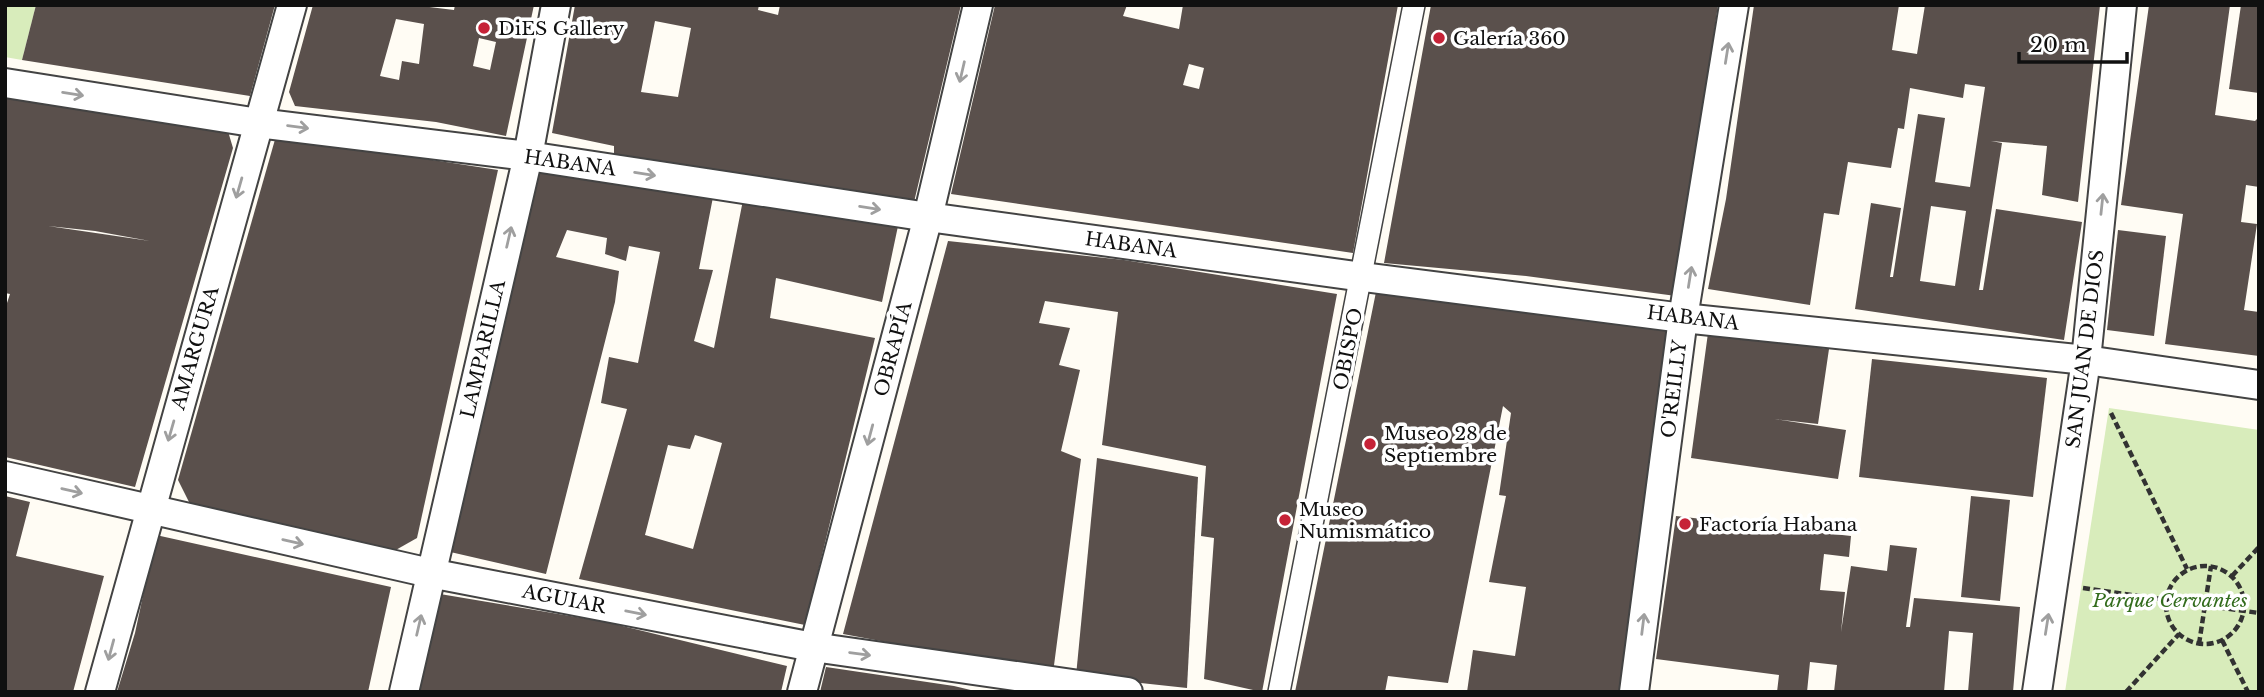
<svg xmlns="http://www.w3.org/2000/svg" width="2264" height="697" viewBox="0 0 2264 697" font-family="'Libre Baskerville',serif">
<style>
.green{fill:#d8ecbb}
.building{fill:#5a504c;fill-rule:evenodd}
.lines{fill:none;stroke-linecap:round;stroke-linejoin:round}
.pedestrian-casing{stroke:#434343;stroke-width:24}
.minor-casing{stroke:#434343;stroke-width:32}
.path{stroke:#323232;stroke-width:4.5;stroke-dasharray:7 3.5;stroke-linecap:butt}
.pedestrian{stroke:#fff;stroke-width:21}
.minor{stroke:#fff;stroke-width:28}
.oneway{stroke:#9f9f9f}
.poi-dot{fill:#c62237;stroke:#fff;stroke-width:2.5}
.labels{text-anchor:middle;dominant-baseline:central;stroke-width:7;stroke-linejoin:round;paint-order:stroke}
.poi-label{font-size:19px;fill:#101010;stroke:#fff;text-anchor:start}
.street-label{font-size:19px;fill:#101010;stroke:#fff}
.park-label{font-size:19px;font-style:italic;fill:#336c1d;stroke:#fff}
</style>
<rect width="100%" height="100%" fill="#fffcf4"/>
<g class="green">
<polygon points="5,5 36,5 22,60 5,57"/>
<polygon points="2109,408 2259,430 2259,692 2065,692"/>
</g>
<g class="building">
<polygon points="36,5 275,5 250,96 22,60"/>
<path d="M313 5H413L454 10 455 5H534L506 136 436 122 295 106 289 92ZM396 19 424 24 419 64 402 61 399 80 380 76ZM479 38 496 42 490 70 473 66Z"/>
<path d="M575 5H759L758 10 778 15 780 5H961L914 202 614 160V146L552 133ZM655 21 691 28 678 97 641 92Z"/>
<path d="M995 5H1127L1123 16 1179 29 1183 5H1398L1353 253 951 194ZM1189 64 1204 68 1199 89 1183 85Z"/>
<polygon points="1431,5 1718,5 1676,296 1526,276 1384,263"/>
<path d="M1754 5H1899L1892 50 1917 54 1925 5H2100L2078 202 2042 195 2047 146 1991 141 2002 143 1979 290H1983L1996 209 2082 222 2064 340 1855 309 1871 203 1901 208 1890 277H1893L1918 114 1945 118 1935 182 1970 187 1985 87 1965 84 1963 98 1910 88 1904 129 1898 128 1891 168 1848 162 1839 215 1824 213 1810 305 1708 289 1726 199ZM1931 206 1966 211 1955 286 1920 281Z"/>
<polygon points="2149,5 2230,5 2215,115 2255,121 2259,117 2259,187 2246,185 2241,222 2257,224 2244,310 2259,312 2259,356 2165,344 2183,214 2121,205"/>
<polygon points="2241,5 2259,5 2259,93 2229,89"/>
<path d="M5 95 227 128 233 148 135 487 5 457V309L10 294 5 293ZM48 226 95 231 150 241Z"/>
<polygon points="276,136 498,170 417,538 394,551 190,504 178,480"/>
<path d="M539 168 714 192 699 269 713 270 694 341 714 348 743 200 898 226 882 302 776 278 770 318 875 338 805 625 579 579 627 409 601 403 609 357 638 363 660 252 629 246 626 261 605 254 607 238 567 230 556 257 619 271 615 302 546 574 446 551ZM695 435 722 443 693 549 645 535 668 445 690 449Z"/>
<polygon points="2118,230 2166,236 2154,336 2107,330"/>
<polygon points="948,241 1124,260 1337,294 1262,692 1204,679 1214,538 1201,536 1206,466 1102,445 1118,312 1045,301 1039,323 1070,328 1059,365 1080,370 1061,451 1081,459 1053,673 843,634"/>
<polygon points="1376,292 1671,329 1621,692 1467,692 1473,650 1515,656 1526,587 1489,582 1506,496 1499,495 1511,413 1503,406 1448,683 1388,676 1385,692 1295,692"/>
<polygon points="1708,333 1829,349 1818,424 1774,419 1846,430 1838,479 1691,458"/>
<polygon points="1872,359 2047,378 2033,497 1859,477"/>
<polygon points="1097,458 1198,477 1187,688 1076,676"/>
<polygon points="5,496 30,502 16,556 104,576 73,692 5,692"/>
<polygon points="1971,496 2010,500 2000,601 1961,597"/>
<polygon points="1676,516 1851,536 1849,557 1824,554 1820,590 1845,592 1841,632 1851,566 1887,571 1890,545 1917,548 1906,627 1910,627 1914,598 2020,607 2013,692 1968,692 1973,633 1949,631 1944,692 1834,692 1837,665 1810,662 1807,692 1777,692 1779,675 1656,659"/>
<polygon points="156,535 391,587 368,692 117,692 135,633"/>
<polygon points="440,594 606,622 787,666 781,692 417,692"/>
<polygon points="826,667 954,686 979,692 820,692"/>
</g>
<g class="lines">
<g class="pedestrian-casing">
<polyline id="pedestrian" points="1279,692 1414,5"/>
</g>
<g class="minor-casing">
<g id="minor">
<polyline points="5,83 258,123 528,156 928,217 1363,277 1683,318 2086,360 2259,385"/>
<polyline points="5,476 430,573 813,647 1128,692"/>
<polyline points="100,692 292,5"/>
<polyline points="404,692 528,156 556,5"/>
<polyline points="802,692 928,217 978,5"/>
<polyline points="1634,692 1683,318 1734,5"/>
<polyline points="2037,692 2086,360 2122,5"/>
</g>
</g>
<g class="path">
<polyline points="2111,413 2187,569"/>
<circle cx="2205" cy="605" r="39"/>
<polyline points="2232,576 2259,547"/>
<polyline points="2083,588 2259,613"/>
<polyline points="2222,640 2248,692"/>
<polyline points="2199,644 2211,566"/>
<polyline points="2126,692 2179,634"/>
</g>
<use href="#pedestrian" class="pedestrian"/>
<use href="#minor" class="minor"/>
</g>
<defs><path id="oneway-shaft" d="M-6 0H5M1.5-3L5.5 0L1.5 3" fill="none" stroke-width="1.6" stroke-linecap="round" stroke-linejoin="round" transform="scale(1.75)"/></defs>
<g class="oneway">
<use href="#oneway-shaft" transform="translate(1727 53) rotate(-81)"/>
<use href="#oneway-shaft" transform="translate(962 72) rotate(103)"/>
<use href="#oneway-shaft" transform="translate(73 94) rotate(9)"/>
<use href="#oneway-shaft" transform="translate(298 127) rotate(7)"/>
<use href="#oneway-shaft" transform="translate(645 174) rotate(9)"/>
<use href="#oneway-shaft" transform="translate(239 188) rotate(106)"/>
<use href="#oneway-shaft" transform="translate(2102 204) rotate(-84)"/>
<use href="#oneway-shaft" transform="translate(870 208) rotate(9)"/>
<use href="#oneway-shaft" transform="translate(509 237) rotate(-77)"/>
<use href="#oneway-shaft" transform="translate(1690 277) rotate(-81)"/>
<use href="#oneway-shaft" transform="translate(171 431) rotate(106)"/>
<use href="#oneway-shaft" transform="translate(870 435) rotate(105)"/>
<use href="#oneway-shaft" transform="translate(72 491) rotate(13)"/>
<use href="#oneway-shaft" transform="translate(293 542) rotate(13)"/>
<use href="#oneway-shaft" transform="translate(636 613) rotate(11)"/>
<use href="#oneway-shaft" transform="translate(1643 624) rotate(-83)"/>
<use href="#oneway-shaft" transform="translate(2047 624) rotate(-81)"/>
<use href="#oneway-shaft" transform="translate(419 625) rotate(-77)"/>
<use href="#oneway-shaft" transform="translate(111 650) rotate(105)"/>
<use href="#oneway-shaft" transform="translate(860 654) rotate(8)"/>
</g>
<g class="poi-dot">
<circle cx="484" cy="28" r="7"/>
<circle cx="1439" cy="38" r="7"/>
<circle cx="1370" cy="444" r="7"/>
<circle cx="1285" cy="520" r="7"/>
<circle cx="1685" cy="524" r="7"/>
</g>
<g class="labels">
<g class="poi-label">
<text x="498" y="28">DiES Gallery</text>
<text x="1453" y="38">Galería 360</text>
<text x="1384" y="433">Museo 28 de<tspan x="1384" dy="22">Septiembre</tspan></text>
<text x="1299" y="509">Museo<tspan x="1299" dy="22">Numismático</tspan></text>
<text x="1699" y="524">Factoría Habana</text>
</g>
<g class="street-label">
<text transform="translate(570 163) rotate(8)">HABANA</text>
<text transform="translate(1131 245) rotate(8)">HABANA</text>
<text transform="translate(1693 318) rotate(7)">HABANA</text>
<text transform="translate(195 348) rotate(-74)">AMARGURA</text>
<text transform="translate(483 349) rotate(-77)">LAMPARILLA</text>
<text transform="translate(893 349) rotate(-75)">OBRAPÍA</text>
<text transform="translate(1348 349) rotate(-79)">OBISPO</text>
<text transform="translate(2085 349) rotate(-83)">SAN JUAN DE DIOS</text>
<text transform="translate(1674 389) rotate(-83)">O'REILLY</text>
<text transform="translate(564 599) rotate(11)">AGUIAR</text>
</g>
<g class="park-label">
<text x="2170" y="600">Parque Cervantes</text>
</g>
</g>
<rect width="2264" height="697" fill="none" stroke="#101010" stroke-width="14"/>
<path d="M2019 52v10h108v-10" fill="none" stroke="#101010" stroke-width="3.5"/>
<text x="2030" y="52" font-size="21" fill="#101010" stroke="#ffffff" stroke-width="5" paint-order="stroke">20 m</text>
</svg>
